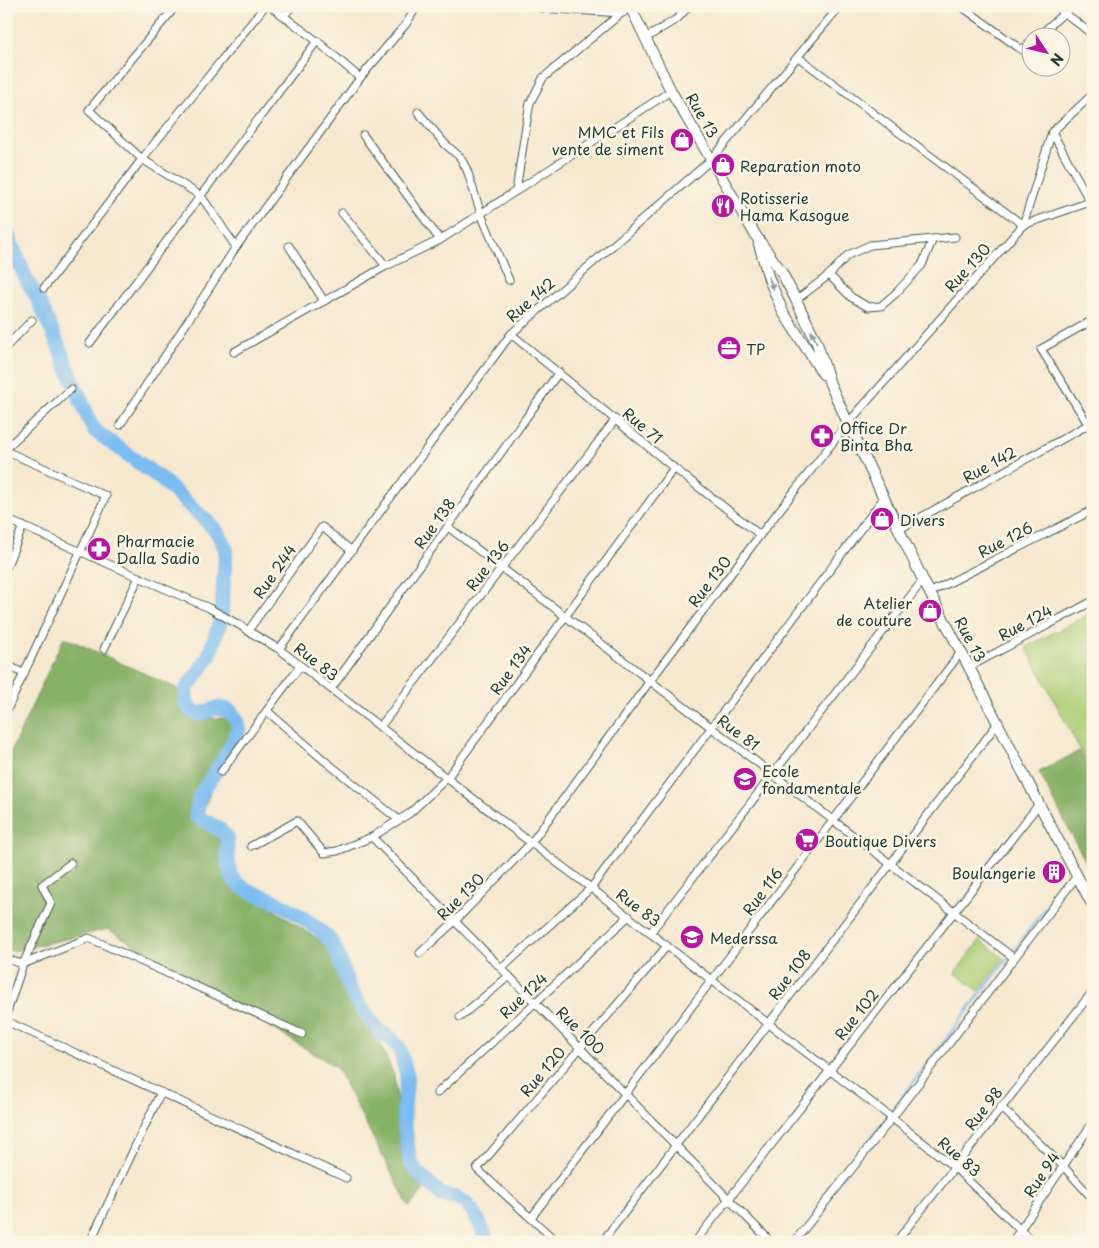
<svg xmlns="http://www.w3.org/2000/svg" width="1099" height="1248" viewBox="0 0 1099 1248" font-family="'Playpen Sans',sans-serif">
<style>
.green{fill:#abce77;stroke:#658656}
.forest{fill:#88b168;stroke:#54774e}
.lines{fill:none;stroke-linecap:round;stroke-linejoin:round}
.stream{stroke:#7bbcf0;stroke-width:2.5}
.river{stroke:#7bbcf0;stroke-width:15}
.street-casing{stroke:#3f574b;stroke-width:9}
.secondary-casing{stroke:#3f574b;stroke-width:12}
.street{stroke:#fff;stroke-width:7}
.secondary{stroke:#fff;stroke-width:10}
.oneway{fill:#8f9e9a}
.labels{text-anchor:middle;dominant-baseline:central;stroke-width:5;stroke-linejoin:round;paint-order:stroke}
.street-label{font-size:15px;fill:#1f3d34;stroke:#fcf5e5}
.poi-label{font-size:15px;fill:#1f3d34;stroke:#fcf5e5;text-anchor:start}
</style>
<rect width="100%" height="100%" fill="#fcf5e5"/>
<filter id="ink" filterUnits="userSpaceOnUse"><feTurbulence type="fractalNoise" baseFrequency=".02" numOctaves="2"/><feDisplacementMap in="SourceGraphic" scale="10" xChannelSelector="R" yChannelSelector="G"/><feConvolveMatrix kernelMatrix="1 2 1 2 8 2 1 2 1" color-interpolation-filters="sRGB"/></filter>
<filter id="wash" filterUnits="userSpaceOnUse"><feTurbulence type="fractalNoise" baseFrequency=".0096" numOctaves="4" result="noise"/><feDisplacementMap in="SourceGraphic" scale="20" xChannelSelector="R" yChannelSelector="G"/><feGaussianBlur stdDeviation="1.12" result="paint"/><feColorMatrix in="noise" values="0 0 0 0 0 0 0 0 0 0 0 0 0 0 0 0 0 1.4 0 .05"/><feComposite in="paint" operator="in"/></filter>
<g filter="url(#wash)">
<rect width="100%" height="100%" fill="#f7e8d0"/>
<g class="green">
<polygon points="1093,612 1093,774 1026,647"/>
<polygon points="980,940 1004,958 979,991 955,973"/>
</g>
<g class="forest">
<polygon points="64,637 176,688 195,719 227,718 234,726 203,811 217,834 231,881 340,954 394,1075 405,1161 424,1190 409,1207 336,1067 108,929 14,951 6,950 6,762"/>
<polygon points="1079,751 1093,777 1093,876 1039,772"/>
</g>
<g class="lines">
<polyline class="stream" points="837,1183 1061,887"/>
<path class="river" d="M6 231 26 279 36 295 59 347 85 410 94 430 161 479 216 530 226 549 221 619 209 656 199 672 186 689V704L192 711 200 714 217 708 229 710 237 720 239 729 228 752 200 795 196 816 219 829 227 837C227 848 227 869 233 878 240 890 261 895 273 900 286 906 317 926 327 937 339 950 342 969 348 985 356 1004 371 1020 383 1036L388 1035 399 1048 407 1075 404 1111V1121L410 1162 419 1174 442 1195 457 1198 464 1202 471 1209 478 1220 488 1242"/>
</g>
</g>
<g filter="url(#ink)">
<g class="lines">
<g class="street-casing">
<g id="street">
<polyline points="176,6 89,110 142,159 201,196 236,247"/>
<polyline points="270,6 317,41 360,78"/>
<polyline points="533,6 540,8 623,13"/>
<polyline points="961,6 1022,50 1032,41"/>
<polyline points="1056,6 1093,35"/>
<polyline points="284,16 292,6"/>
<polyline points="646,38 678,18 689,6"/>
<polyline points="1036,38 1072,6"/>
<polyline points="798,57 1023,225"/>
<polyline points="418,112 445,144 460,157 467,170 481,214 509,280"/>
<polyline points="1052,132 1093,207"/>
<polyline points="363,135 440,240"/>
<polyline points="516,191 525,132 530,103 543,78 630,6"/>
<polyline points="342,213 386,266"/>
<polyline points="1023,225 1093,201"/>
<polyline points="289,246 324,301"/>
<polyline points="829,275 851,297 868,307 881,306 896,293 922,265 933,239"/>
<polyline points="44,288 142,159 265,6"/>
<polyline points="796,300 829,275 848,255 870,245 955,237"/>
<polyline points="511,334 674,468 760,535"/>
<polyline points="90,343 317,41"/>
<polyline points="6,347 32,320"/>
<polyline points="234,352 386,266 440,240 671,91"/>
<polyline points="1088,424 1041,349 1093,320"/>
<polyline points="120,425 236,247 360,78 406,24 417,6"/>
<polyline points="6,448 71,389"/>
<polyline points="6,451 106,496 6,712"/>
<polyline points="6,519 209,608 241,626 248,631 279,649 531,843 591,888 892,1118 954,1167 1033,1242"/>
<polyline points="448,527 1014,958"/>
<polyline points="898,530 1093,422"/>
<polyline points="6,568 23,526"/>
<polyline points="929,593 1093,510"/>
<polyline points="248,631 322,527 352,551"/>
<polyline points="104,649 139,577"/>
<polyline points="279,649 511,334 712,159 840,6"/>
<polyline points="6,664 24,674"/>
<polyline points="969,667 1093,601"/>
<polyline points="331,689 559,372"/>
<polyline points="267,711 325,761 399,820"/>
<polyline points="380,727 615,420"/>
<polyline points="221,772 300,666"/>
<polyline points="372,837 771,1242"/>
<polyline points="251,846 297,821 324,853 337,851 372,837 399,820 410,813 447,778 674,468"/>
<polyline points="650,933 923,580"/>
<polyline points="420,953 455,921 531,843 650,681 760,535 848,423 1023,225 1052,132 1093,94"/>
<polyline points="6,959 23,964 89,938 302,1034"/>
<polyline points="502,968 591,888 883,499"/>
<polyline points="6,1015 23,964 51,903 42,885 71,863"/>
<polyline points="460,1017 509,976"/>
<polyline points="6,1021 346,1178"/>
<polyline points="437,1093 629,916"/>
<polyline points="1001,1107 1063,1166 1093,1199"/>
<polyline points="531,1218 961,652"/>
<polyline points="90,1242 161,1092"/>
<polyline points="557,1242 477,1169 667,946"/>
<polyline points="602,1242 998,723"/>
<polyline points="695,1242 1039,804"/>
<polyline points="794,1242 892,1118 1077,876"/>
<polyline points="896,1242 1093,991"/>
<polyline points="1012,1242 1093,1122"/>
</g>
</g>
<g class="secondary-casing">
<g id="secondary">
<polyline points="630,6 671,91 756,236 781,271 796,300 817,343 830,384 848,423 923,580 969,667 1039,804 1093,906"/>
<polyline points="759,244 769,279 783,312 823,374"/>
</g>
</g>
<use href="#street" class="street"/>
<use href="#secondary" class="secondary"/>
</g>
<defs><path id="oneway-solid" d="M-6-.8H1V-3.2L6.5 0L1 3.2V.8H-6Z" transform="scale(1.25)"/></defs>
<g class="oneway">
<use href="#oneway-solid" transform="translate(771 283) rotate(69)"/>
<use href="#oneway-solid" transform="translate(814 337) rotate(-115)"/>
</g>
</g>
<defs>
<g id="shop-disc" transform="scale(1.25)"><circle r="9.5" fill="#b5179e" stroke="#fcf5e5"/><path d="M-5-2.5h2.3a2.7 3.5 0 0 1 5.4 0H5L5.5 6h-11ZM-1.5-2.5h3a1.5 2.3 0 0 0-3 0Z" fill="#fff"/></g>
<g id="restaurant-disc" transform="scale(1.25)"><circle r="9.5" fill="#b5179e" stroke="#fcf5e5"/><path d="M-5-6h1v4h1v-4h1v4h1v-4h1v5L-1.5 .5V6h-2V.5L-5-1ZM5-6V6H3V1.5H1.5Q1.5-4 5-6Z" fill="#fff"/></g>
<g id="office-disc" transform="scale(1.25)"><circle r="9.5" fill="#b5179e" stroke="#fcf5e5"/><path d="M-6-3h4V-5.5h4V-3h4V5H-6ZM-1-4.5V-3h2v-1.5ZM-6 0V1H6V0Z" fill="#fff"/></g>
<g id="pharmacy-disc" transform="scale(1.25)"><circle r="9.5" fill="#b5179e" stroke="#fcf5e5"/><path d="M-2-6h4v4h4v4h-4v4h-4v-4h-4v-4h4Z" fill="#fff"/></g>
<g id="school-disc" transform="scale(1.25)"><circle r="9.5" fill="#b5179e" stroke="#fcf5e5"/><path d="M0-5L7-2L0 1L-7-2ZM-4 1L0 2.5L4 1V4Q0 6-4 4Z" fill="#fff"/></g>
<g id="supermarket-disc" transform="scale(1.25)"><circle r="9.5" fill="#b5179e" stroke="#fcf5e5"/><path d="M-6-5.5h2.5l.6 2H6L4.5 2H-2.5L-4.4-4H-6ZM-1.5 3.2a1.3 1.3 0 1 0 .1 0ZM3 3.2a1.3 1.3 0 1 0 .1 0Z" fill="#fff"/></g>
<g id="building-disc" transform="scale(1.25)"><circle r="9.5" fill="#b5179e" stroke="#fcf5e5"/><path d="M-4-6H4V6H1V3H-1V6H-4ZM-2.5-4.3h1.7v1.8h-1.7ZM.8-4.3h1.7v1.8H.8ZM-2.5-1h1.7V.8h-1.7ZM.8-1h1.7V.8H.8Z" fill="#fff"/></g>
</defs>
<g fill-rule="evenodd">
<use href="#shop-disc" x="682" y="140"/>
<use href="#shop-disc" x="723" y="165"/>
<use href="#restaurant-disc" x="723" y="206"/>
<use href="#office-disc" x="729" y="348"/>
<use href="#pharmacy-disc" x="822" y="436"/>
<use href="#shop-disc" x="882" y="519"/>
<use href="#pharmacy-disc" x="99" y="549"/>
<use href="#shop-disc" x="930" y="611"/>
<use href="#school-disc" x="745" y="779"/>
<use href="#supermarket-disc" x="807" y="840"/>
<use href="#building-disc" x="1054" y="872"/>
<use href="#school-disc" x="692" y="937"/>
</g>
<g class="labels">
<g class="street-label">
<text transform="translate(703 115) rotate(60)">Rue 13</text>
<text transform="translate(967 267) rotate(-48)">Rue 130</text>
<text transform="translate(530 299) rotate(-41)">Rue 142</text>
<text transform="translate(643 425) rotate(40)">Rue 71</text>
<text transform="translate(989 464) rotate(-29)">Rue 142</text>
<text transform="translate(434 523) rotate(-54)">Rue 138</text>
<text transform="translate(1005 539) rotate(-27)">Rue 126</text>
<text transform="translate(487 565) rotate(-52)">Rue 136</text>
<text transform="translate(274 571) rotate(-55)">Rue 244</text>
<text transform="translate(709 581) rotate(-53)">Rue 130</text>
<text transform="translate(1025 622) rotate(-28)">Rue 124</text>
<text transform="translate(971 639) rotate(62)">Rue 13</text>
<text transform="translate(317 661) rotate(38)">Rue 83</text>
<text transform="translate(510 669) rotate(-54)">Rue 134</text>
<text transform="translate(739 732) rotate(37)">Rue 81</text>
<text transform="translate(762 891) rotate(-53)">Rue 116</text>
<text transform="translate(460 896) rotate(-45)">Rue 130</text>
<text transform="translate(639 907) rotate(37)">Rue 83</text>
<text transform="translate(789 974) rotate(-53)">Rue 108</text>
<text transform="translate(523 995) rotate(-43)">Rue 124</text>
<text transform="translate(856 1014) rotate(-52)">Rue 102</text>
<text transform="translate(581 1030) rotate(45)">Rue 100</text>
<text transform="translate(542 1071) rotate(-50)">Rue 120</text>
<text transform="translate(983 1108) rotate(-52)">Rue 98</text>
<text transform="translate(960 1156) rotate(41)">Rue 83</text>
<text transform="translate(1041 1174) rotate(-56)">Rue 94</text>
</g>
<g class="poi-label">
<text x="664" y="131" text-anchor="end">MMC et Fils<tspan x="664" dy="17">vente de siment</tspan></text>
<text x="740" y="165">Reparation moto</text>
<text x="740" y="197">Rotisserie<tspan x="740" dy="17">Hama Kasogue</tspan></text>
<text x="746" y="348">TP</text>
<text x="840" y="427">Office Dr<tspan x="840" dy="17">Binta Bha</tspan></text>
<text x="900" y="519">Divers</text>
<text x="116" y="540">Pharmacie<tspan x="116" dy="17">Dalla Sadio</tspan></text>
<text x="912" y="602" text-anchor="end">Atelier<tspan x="912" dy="17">de couture</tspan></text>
<text x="762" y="770">Ecole<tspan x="762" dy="17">fondamentale</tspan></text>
<text x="824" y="840">Boutique Divers</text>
<text x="1036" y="872" text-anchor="end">Boulangerie</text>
<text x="710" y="937">Mederssa</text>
</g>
</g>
<rect width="1099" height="1248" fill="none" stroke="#fcf5e5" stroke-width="25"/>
<g transform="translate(1046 52) rotate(125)"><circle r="24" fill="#fcf5e5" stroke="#a4ab9e"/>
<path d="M0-4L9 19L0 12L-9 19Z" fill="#b5179e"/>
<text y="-8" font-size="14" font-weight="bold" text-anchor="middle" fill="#1f3d34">N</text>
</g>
</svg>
